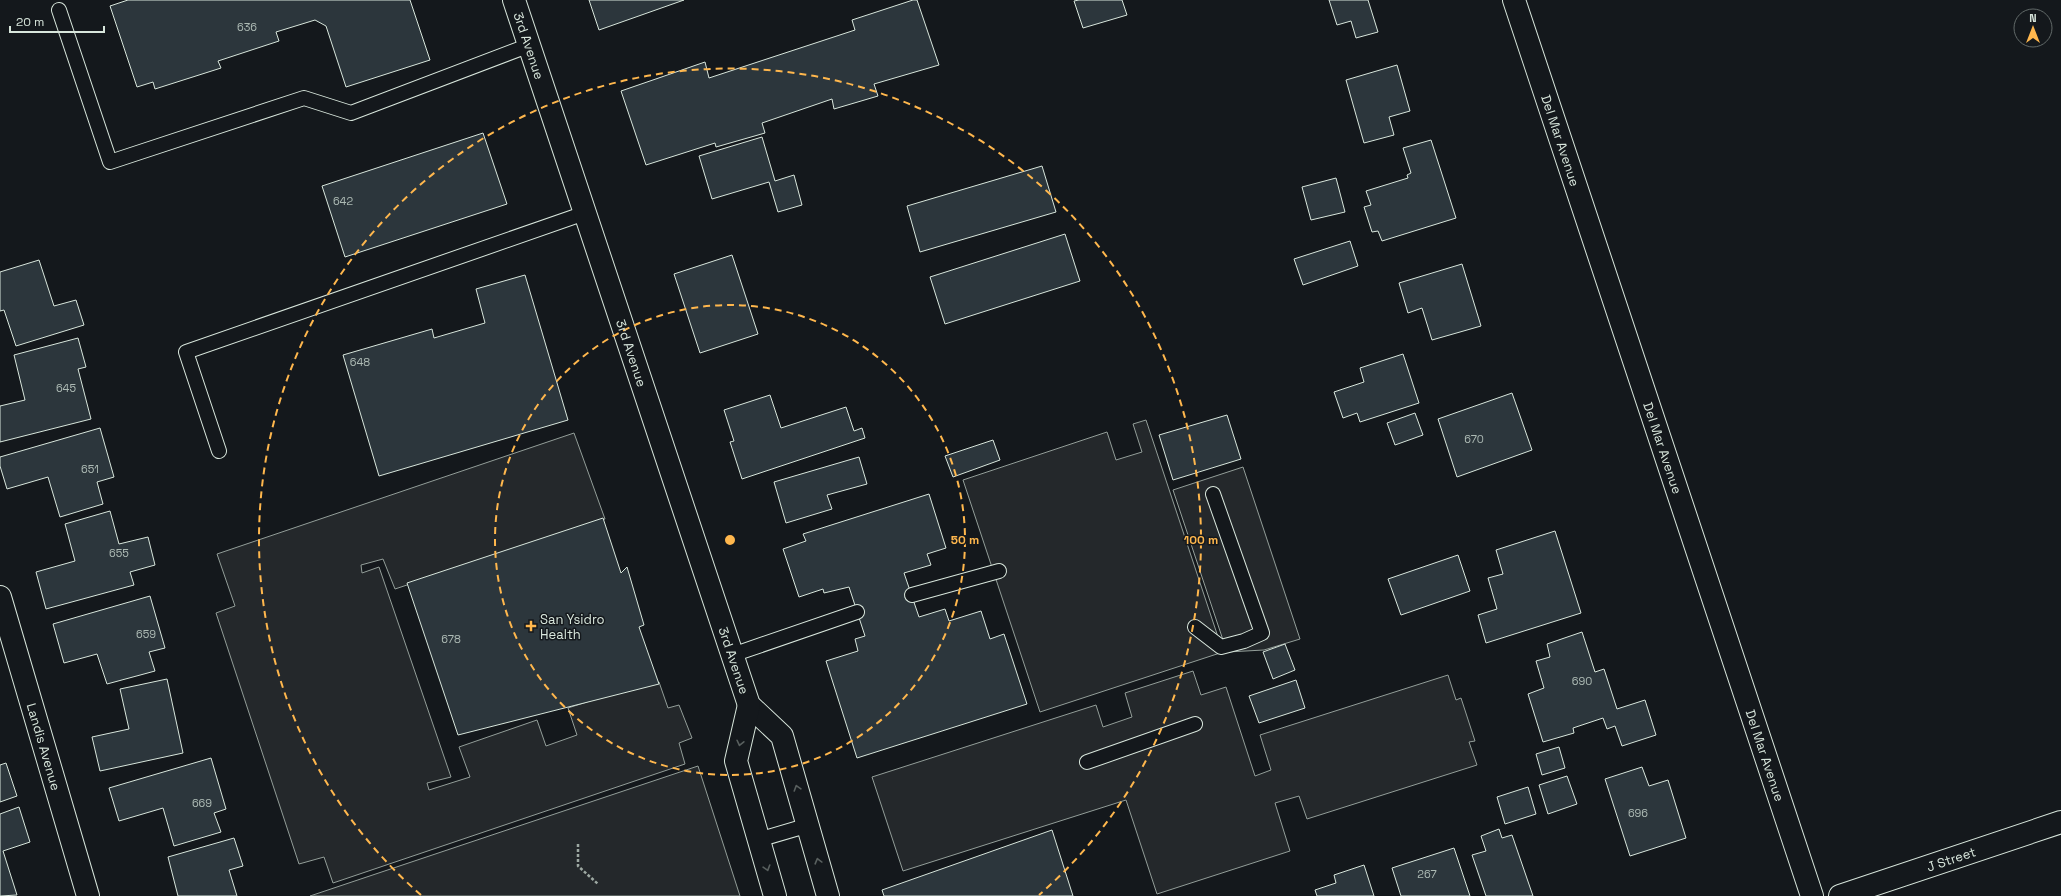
<svg xmlns="http://www.w3.org/2000/svg" width="2061" height="896" viewBox="0 0 2061 896" font-family="'Space Grotesk',sans-serif">
<style>
.parking{fill:#24282b;stroke:#939e99}
.building{fill:#2c363c;stroke:#d8e6dc}
.lines{fill:none;stroke-linecap:round;stroke-linejoin:round}
.lane-casing{stroke:#d8e6dc;stroke-width:16}
.street-casing{stroke:#d8e6dc;stroke-width:24}
.secondary-casing{stroke:#d8e6dc;stroke-width:24}
.path{stroke:#9da8a2;stroke-width:2.5;stroke-dasharray:3 2;stroke-linecap:butt}
.lane{stroke:#14181c;stroke-width:14}
.street{stroke:#14181c;stroke-width:22}
.secondary{stroke:#14181c;stroke-width:22}
.oneway{stroke:#59605f}
.ring{fill:none;stroke:#ffb74d;stroke-width:2;stroke-dasharray:7 5}
.poi-dot{fill:#ffb74d;stroke:#14181c;stroke-width:1.5}
.labels{text-anchor:middle;dominant-baseline:central;stroke-width:3;stroke-linejoin:round;paint-order:stroke}
.number-label{font-size:11px;fill:#adbab4}
.street-label{font-size:13px;fill:#d8e6dc;stroke:#14181c}
.poi-label{font-size:13px;fill:#d8e6dc;stroke:#14181c;text-anchor:start}
.centre{fill:#ffb74d;stroke:#14181c;stroke-width:2}
.ring-label{font-size:12px;text-anchor:middle;font-weight:bold;fill:#ffb74d;stroke:#14181c;stroke-width:3;stroke-linejoin:round;paint-order:stroke}
</style>
<rect width="100%" height="100%" fill="#14181c"/>
<g class="parking">
<polygon points="1146,420 1223,652 1040,712 963,480 1107,432 1116,460 1142,452 1133,424"/>
<polygon points="574,433 605,519 395,589 383,559 361,565 362,573 379,567 451,777 427,783 429,790 470,777 459,747 537,720 546,746 577,735 568,708 640,685 659,682 668,708 679,705 692,738 679,743 685,764 333,883 324,857 299,864 216,613 235,606 217,554"/>
<polygon points="1243,467 1300,639 1264,650 1227,652 1173,490"/>
<polygon points="1193,671 1201,695 1226,687 1255,776 1271,770 1260,735 1448,675 1456,700 1461,698 1475,741 1469,742 1477,765 1307,819 1299,796 1275,803 1290,851 1157,894 1126,800 903,871 872,777 1096,705 1103,727 1132,717 1125,693"/>
<polygon points="698,766 740,896 310,896"/>
</g>
<g class="building">
<polygon points="128,0 410,0 430,60 346,87 326,26 315,20 276,32 279,41 218,61 221,68 155,89 153,82 137,87 110,6"/>
<polygon points="589,0 684,0 599,30"/>
<polygon points="913,0 917,0 939,65 874,84 878,96 834,109 832,99 762,123 765,133 716,147 715,143 646,165 621,91 705,62 709,78 855,30 852,20"/>
<polygon points="1079,0 1122,0 1127,15 1083,28 1074,1"/>
<polygon points="1329,0 1368,0 1378,32 1356,38 1351,21 1337,25"/>
<polygon points="1397,65 1410,111 1389,117 1394,135 1364,143 1346,80"/>
<polygon points="483,133 507,204 345,257 322,186"/>
<polygon points="762,137 775,181 794,175 802,205 778,212 769,182 712,199 699,156"/>
<polygon points="1431,140 1456,218 1382,241 1378,231 1372,232 1364,207 1371,205 1366,191 1408,178 1407,175 1411,173 1403,148"/>
<polygon points="1042,166 1056,212 920,252 907,206"/>
<polygon points="1336,178 1345,212 1311,220 1302,187"/>
<polygon points="1065,234 1080,281 945,324 930,277"/>
<polygon points="1350,241 1358,266 1303,285 1294,259"/>
<polygon points="732,255 758,334 700,353 674,274"/>
<polygon points="39,260 54,306 76,300 84,325 16,346 4,310 0,311 0,272"/>
<polygon points="1462,264 1481,326 1432,340 1422,308 1408,313 1399,283"/>
<polygon points="525,275 568,420 379,476 343,355 432,329 434,338 485,323 476,289"/>
<polygon points="78,338 86,367 78,369 91,419 0,442 0,406 25,400 14,355"/>
<polygon points="1403,354 1419,403 1360,422 1357,413 1343,418 1334,392 1364,382 1360,368"/>
<polygon points="1512,393 1532,450 1457,477 1438,419"/>
<polygon points="770,395 781,428 846,407 854,431 862,428 865,438 742,479 730,442 734,441 724,410"/>
<polygon points="1415,413 1423,435 1395,445 1387,423"/>
<polygon points="1227,415 1241,459 1173,480 1159,435"/>
<polygon points="100,428 114,477 97,482 103,504 60,517 48,477 7,489 0,466 0,457"/>
<polygon points="993,440 1000,460 953,477 945,456"/>
<polygon points="859,457 867,484 827,495 832,509 786,523 774,482"/>
<polygon points="929,494 946,548 927,554 931,565 904,573 919,617 945,609 949,621 981,611 990,639 1004,634 1027,704 857,758 826,661 858,651 855,639 865,636 849,587 824,593 823,589 799,597 783,549 806,541 803,534"/>
<polygon points="110,511 119,544 148,537 155,565 130,572 134,585 46,609 36,572 75,561 65,524"/>
<polygon points="603,518 621,573 627,567 644,625 639,627 659,684 458,735 407,583"/>
<polygon points="1555,531 1581,613 1486,643 1478,615 1497,609 1488,578 1503,574 1496,550"/>
<polygon points="1458,555 1470,591 1401,615 1388,579"/>
<polygon points="150,596 165,648 149,652 155,671 107,684 97,654 64,663 53,624"/>
<polygon points="1582,632 1595,672 1604,669 1617,709 1645,700 1656,735 1622,746 1615,726 1607,729 1603,718 1573,728 1574,733 1543,742 1528,694 1544,688 1536,661 1550,657 1547,644"/>
<polygon points="1285,644 1295,670 1273,679 1263,652"/>
<polygon points="167,679 183,753 100,771 92,737 129,729 120,689"/>
<polygon points="1296,680 1305,708 1259,723 1249,696"/>
<polygon points="1559,747 1565,768 1542,775 1536,754"/>
<polygon points="211,758 226,809 214,813 221,832 174,846 163,808 119,821 109,788"/>
<polygon points="6,763 17,796 0,802 0,765"/>
<polygon points="1642,767 1649,786 1668,780 1686,838 1630,856 1605,779"/>
<polygon points="1567,776 1577,804 1548,814 1539,785"/>
<polygon points="1528,787 1536,814 1505,824 1497,797"/>
<polygon points="19,807 30,842 3,851 17,895 0,896 0,814"/>
<polygon points="1499,829 1502,838 1512,835 1533,896 1486,896 1472,855 1486,851 1481,836"/>
<polygon points="1052,830 1073,896 884,896 882,890"/>
<polygon points="234,838 243,866 229,870 237,896 178,896 168,857"/>
<polygon points="1454,848 1470,896 1401,896 1392,868"/>
<polygon points="1364,865 1374,896 1317,896 1315,890 1336,883 1334,875"/>
</g>
<g class="lines">
<g class="lane-casing">
<g id="lane">
<polyline points="59,10 110,162 304,98 351,113 530,45"/>
<polyline points="219,451 186,352 585,213"/>
<polyline points="912,595 999,571"/>
<polyline points="1195,627 1221,647 1244,641 1262,633 1213,494"/>
<polyline points="732,655 857,612"/>
<polyline points="1087,762 1195,724"/>
<polyline points="758,840 809,825"/>
</g>
</g>
<g class="street-casing">
<g id="street">
<path id="s1" d="M1514 0 1812 896"/>
<path id="s2" d="M0 597 88 896"/>
</g>
</g>
<g class="secondary-casing">
<g id="secondary">
<path id="s3" d="M514 0 749 705 782 736 828 896"/>
<polyline points="749,705 736,761 775,896"/>
<path id="s4" d="M1840 896 2061 822"/>
</g>
</g>
<polyline class="path" points="578,844 578,866 598,884"/>
<use href="#lane" class="lane"/>
<use href="#street" class="street"/>
<use href="#secondary" class="secondary"/>
</g>
<defs><path id="oneway-chevron" d="M-2-3.5L2.5 0L-2 3.5" fill="none" stroke-width="1.6" stroke-linecap="round" stroke-linejoin="round"/></defs>
<g class="oneway">
<use href="#oneway-chevron" transform="translate(740 743) rotate(103)"/>
<use href="#oneway-chevron" transform="translate(797 788) rotate(-107)"/>
<use href="#oneway-chevron" transform="translate(818 861) rotate(-105)"/>
<use href="#oneway-chevron" transform="translate(767 868) rotate(73)"/>
</g>
<g class="ring">
<circle cx="730" cy="540" r="235"/>
<path d="M421 895A471 471 0 1 1 1039 895"/>
</g>
<path class="poi-dot" d="M529 620h4v4h4v4h-4v4h-4v-4h-4v-4h4z"/>
<g class="labels">
<g class="number-label">
<text x="247" y="27">636</text>
<text x="343" y="201">642</text>
<text x="360" y="362">648</text>
<text x="66" y="388">645</text>
<text x="1474" y="439">670</text>
<text x="90" y="469">651</text>
<text x="119" y="553">655</text>
<text x="146" y="634">659</text>
<text x="451" y="639">678</text>
<text x="1582" y="681">690</text>
<text x="202" y="803">669</text>
<text x="1638" y="813">696</text>
<text x="1427" y="874">267</text>
</g>
<g class="street-label">
<text stroke="none"><textPath href="#s3" startOffset="48">3rd Avenue</textPath></text>
<text stroke="none"><textPath href="#s1" startOffset="148">Del Mar Avenue</textPath></text>
<text stroke="none"><textPath href="#s3" startOffset="372">3rd Avenue</textPath></text>
<text stroke="none"><textPath href="#s1" startOffset="472">Del Mar Avenue</textPath></text>
<text stroke="none"><textPath href="#s3" startOffset="696">3rd Avenue</textPath></text>
<text stroke="none"><textPath href="#s2" startOffset="156">Landis Avenue</textPath></text>
<text stroke="none"><textPath href="#s1" startOffset="796">Del Mar Avenue</textPath></text>
<text stroke="none"><textPath href="#s4" startOffset="117">J Street</textPath></text>
</g>
<g class="poi-label">
<text x="540" y="619">San Ysidro<tspan x="540" dy="15">Health</tspan></text>
</g>
</g>
<circle cx="730" cy="540" r="6" class="centre"/>
<g class="ring-label">
<text x="965" y="544">50 m</text>
<text x="1201" y="544">100 m</text>
</g>
<g transform="translate(2033 28)"><circle r="19" fill="#14181c" stroke="#626a69"/>
<path d="M0-3L7 15L0 10L-7 15Z" fill="#ffb74d"/>
<text y="-6" font-size="11" font-weight="bold" text-anchor="middle" fill="#d8e6dc">N</text>
</g>
<path d="M10 26v6h94v-6" fill="none" stroke="#d8e6dc" stroke-width="2"/>
<text x="16" y="26" font-size="12" fill="#d8e6dc" stroke="#14181c" stroke-width="3" paint-order="stroke">20 m</text>
</svg>
